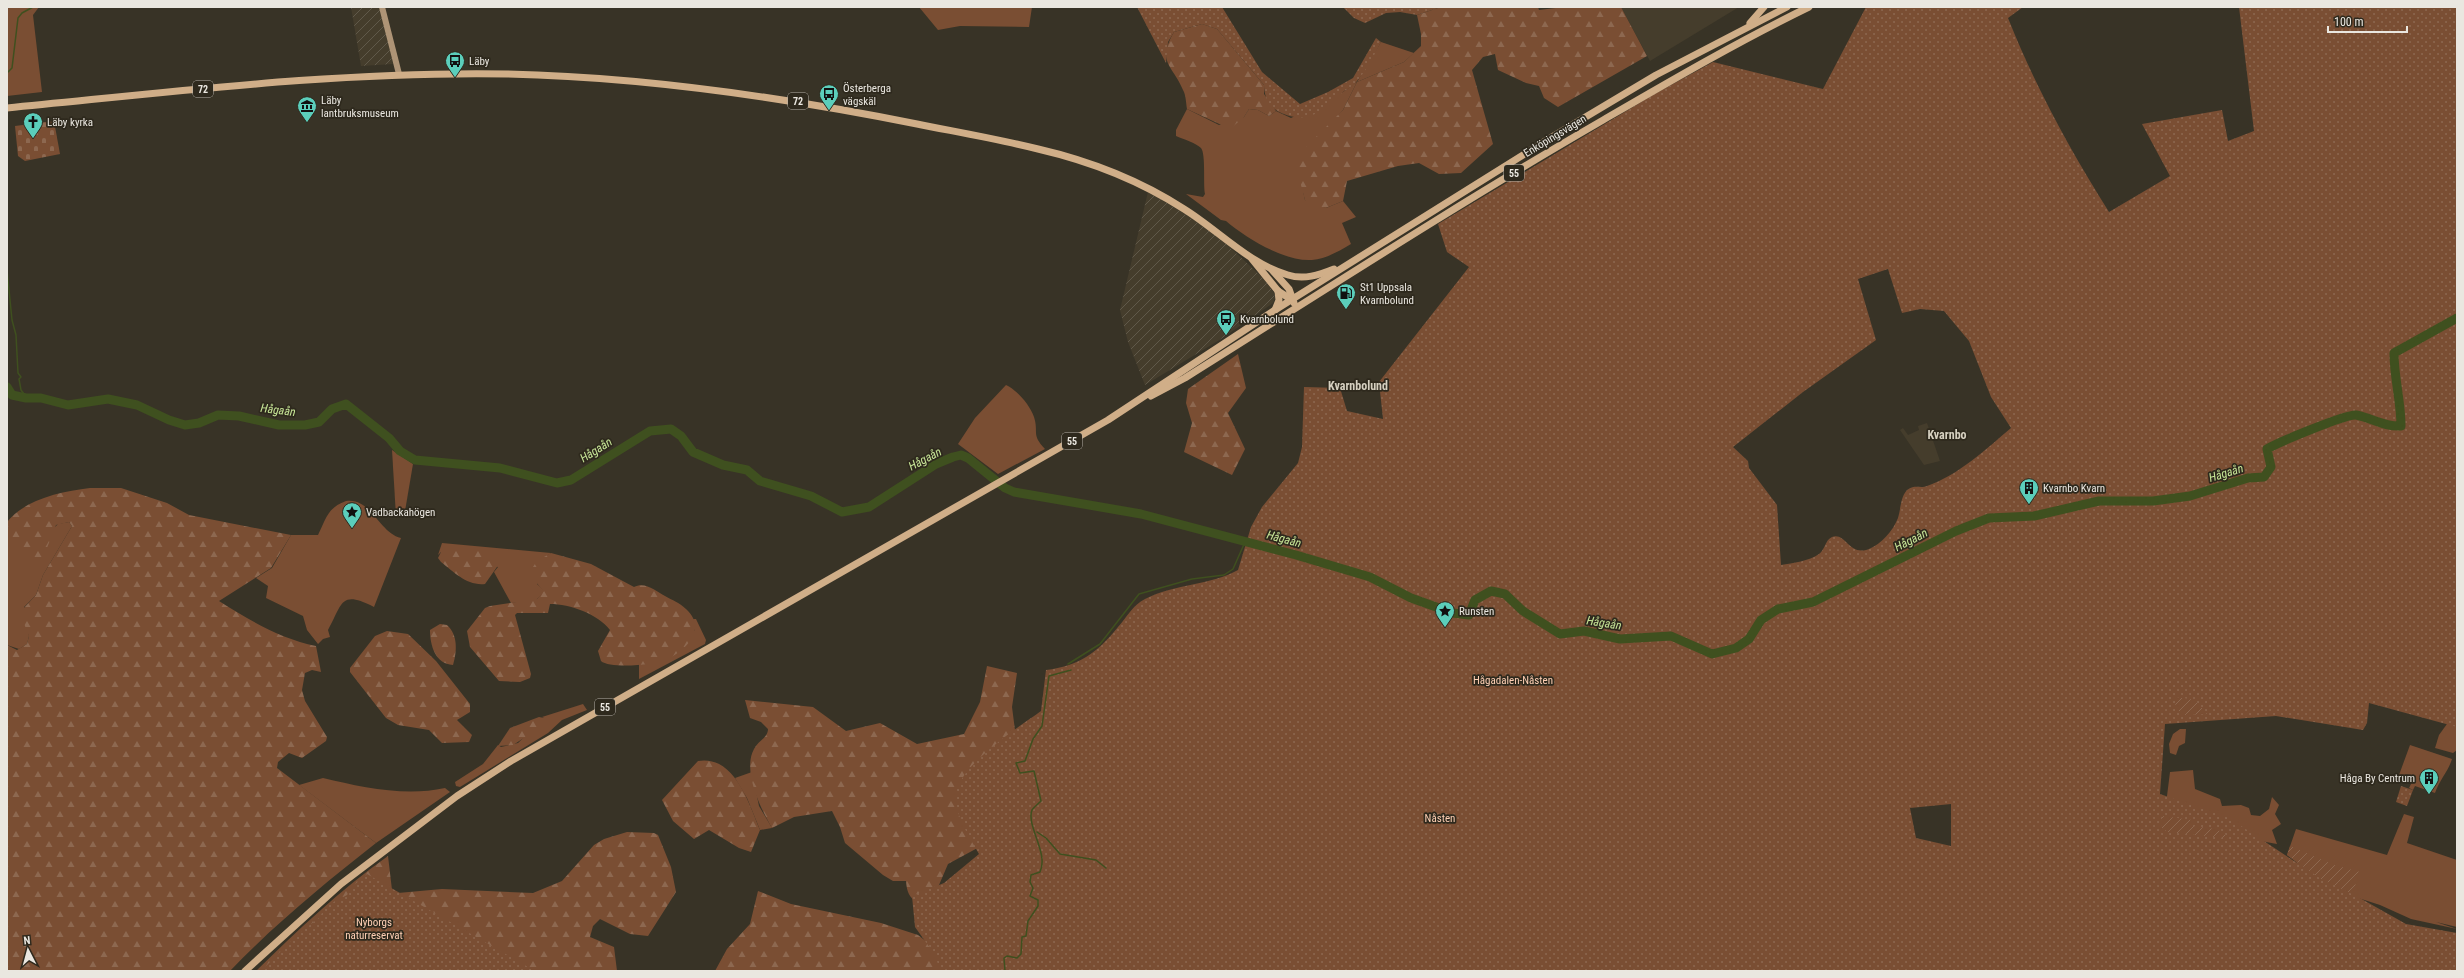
<svg xmlns="http://www.w3.org/2000/svg" width="2464" height="978" viewBox="0 0 2464 978" font-family="'Roboto Condensed',sans-serif">
<style>
.built{fill:#453d2c}
.industrial{fill:url(#industrial-furrows)}
.grass{fill:#7a4e33}
.forest{fill:url(#forest-firs)}
.cemetery{fill:url(#cemetery-stones)}
.park{fill:url(#park-dots);fill-rule:evenodd}
.garden{fill:url(#garden-furrows)}
.lines{fill:none;stroke-linecap:round;stroke-linejoin:round}
.stream{stroke:#3f501f;stroke-width:1.5}
.river{stroke:#3f501f;stroke-width:9}
.secondary{stroke:#ae9476;stroke-width:6}
.primary{stroke:#d0ae88;stroke-width:7}
.labels{text-anchor:middle;dominant-baseline:central;stroke-width:3.5;stroke-linejoin:round;paint-order:stroke}
.shield{fill:#2e291d;stroke:#b2aea6;stroke-width:1}
.shield-label{font-size:10px;font-weight:bold;fill:#eae7e0}
.poi-label{font-size:11px;fill:#eae7e0;stroke:#2e291d;text-anchor:start}
.street-label{font-size:11px;fill:#eae7e0;stroke:#2e291d}
.park-label{font-size:11px;fill:#ffd0b5;stroke:#2e291d}
.neighbourhood-label{font-size:12px;font-weight:bold;fill:#d6d0c0;stroke:#2e291d}
.water-label{font-size:12px;font-style:italic;fill:#c7e597;stroke:#2e291d}
</style>
<defs>
<pattern id="industrial-furrows" width="10" height="10" patternUnits="userSpaceOnUse"><rect width="10" height="10" fill="#453d2c"/><path d="M-1 1l2-2M0 10L10 0M9 11l2-2" fill="none" stroke="#60594a"/></pattern>
<pattern id="forest-firs" width="22" height="20" patternUnits="userSpaceOnUse"><rect width="22" height="20" fill="#7a4e33"/><path d="M5 1l3.5 6h-7zM16 11l3.5 6h-7z" fill="#8d6850"/></pattern>
<pattern id="cemetery-stones" width="16" height="16" patternUnits="userSpaceOnUse"><rect width="16" height="16" fill="#7a4e33"/><path d="M2 7V4a2 2 0 0 1 4 0v3zM10 15v-3a2 2 0 0 1 4 0v3z" fill="#8d6850"/></pattern>
<pattern id="park-dots" width="8" height="8" patternUnits="userSpaceOnUse"><rect width="8" height="8" fill="#7a4e33"/><path d="M2 2h.1M6 6h.1" fill="none" stroke="#8d6850" stroke-width="1.8" stroke-linecap="round"/></pattern>
<pattern id="garden-furrows" width="10" height="10" patternUnits="userSpaceOnUse"><rect width="10" height="10" fill="#7a4e33"/><path d="M-1 1l2-2M0 10L10 0M9 11l2-2" fill="none" stroke="#8d6850"/></pattern>
</defs>
<rect width="100%" height="100%" fill="#383326"/>
<g class="built">
<polygon points="1621,7 1739,7 1650,61"/>
<polygon points="1927,423 1940,461 1924,465 1900,430 1903,428 1908,435 1919,430 1918,426"/>
</g>
<g class="industrial">
<polygon points="351,7 380,7 393,64 361,66"/>
<polygon points="1148,192 1182,212 1220,238 1262,277 1274,293 1275,298 1273,303 1221,339 1145,385 1128,342 1120,310"/>
</g>
<g class="grass">
<polygon points="7,7 39,7 33,15 42,92 7,96"/>
<polygon points="919,7 1032,7 1029,27 960,26 938,30"/>
<path d="M1381 42 1414 53 1404 62 1357 82 1343 110 1330 125 1303 191 1305 200 1326 208 1343 201 1356 217 1342 223 1351 244C1339 251 1326 259 1312 260 1285 262 1246 238 1226 221L1221 220 1186 194 1203 197 1205 194C1203 185 1206 154 1201 148 1196 143 1183 139 1176 136V130L1187 109 1219 125 1244 117 1249 109 1258 110 1269 116 1276 111 1291 118 1343 92 1357 82Z"/>
<path d="M1006 385C1017 390 1030 405 1034 417 1039 433 1031 434 1045 449L998 474 958 444 975 418Z"/>
<polygon points="392,450 413,464 404,517 396,516"/>
<path d="M346 501C371 497 379 533 401 538L374 607C340 590 343 603 328 630L330 637 323 639 318 644 307 630 303 616 266 598 268 586 256 578 272 568 291 535H318C326 519 327 508 346 501Z"/>
<polygon points="69,522 72,526 43,575 36,595 24,607 29,636 27,644 19,649 7,645 7,528 7,530 54,528 58,524"/>
<polygon points="442,543 551,553 547,556 537,584 545,591 535,601 511,603 494,572 498,567 441,552 438,555"/>
<polygon points="693,619 696,619 706,640 705,644 639,679 639,664 666,659 695,630"/>
<polygon points="583,704 587,710 562,720 548,733 460,787 456,786 455,782 483,764 498,745 501,747 518,743 544,718 542,717"/>
<polygon points="2457,710 2457,750 2453,753 2435,748 2439,735"/>
<polygon points="2180,729 2186,729 2185,743 2179,746 2176,755 2170,753 2169,744 2173,734"/>
<path d="M2410 745 2452 759C2448 772 2440 779 2435 793L2415 786 2413 790 2409 788 2412 782 2399 775Z"/>
<polygon points="2193,770 2195,789 2220,799 2222,806 2241,805 2249,808 2251,815 2260,816 2269,809 2272,797 2279,805 2275,814 2281,824 2272,830 2277,844 2233,836 2165,812 2170,772"/>
<polygon points="752,772 759,806 772,828 760,830 747,798 735,778"/>
<path d="M323 778C361 787 405 797 445 788L450 792 376 843 299 785Z"/>
<polygon points="2404,814 2414,817 2407,843 2457,860 2457,927 2436,922 2457,929 2411,919 2380,905 2355,897 2318,879 2287,855 2296,829 2387,855"/>
</g>
<g class="forest">
<polygon points="1441,7 1538,7 1539,10 1564,7 1621,7 1647,56 1558,107 1544,98 1539,86 1526,83 1498,70 1495,54 1483,57 1472,70 1493,144 1461,173 1439,174 1419,163 1398,166 1347,181 1343,201 1326,208 1310,206 1305,200 1294,159 1343,110 1357,82 1404,62 1421,46 1421,34 1417,15"/>
<path d="M1202 24 1217 29 1264 85V94L1276 111 1269 116 1258 110 1249 109 1244 117 1230 129 1187 109C1186 103 1186 95 1183 90 1173 65 1156 63 1174 32Z"/>
<polygon points="1238,354 1246,388 1228,413 1245,449 1232,475 1184,452 1192,423 1186,403 1188,389"/>
<path d="M90 488H121L167 503 189 515 291 535 271 568 219 601C249 620 281 639 316 646L321 672 312 670 305 673 302 690 305 701 327 737 326 741 302 758 289 753 278 762 277 768 376 843C325 883 275 924 230 971H7V645L17 650 27 644 29 636 21 616 22 610 36 595 43 575 72 526 69 522 56 525 41 563 36 564C23 552 7 541 7 522 27 498 61 492 90 488Z"/>
<path d="M450 549C465 550 493 547 499 564L485 584C467 586 454 572 441 562L438 558 441 552Z"/>
<path d="M551 553 591 564 634 587C645 581 656 591 665 596 672 600 680 603 686 609 708 629 686 650 666 660 655 665 610 669 601 661L598 651 610 630C598 614 570 604 550 604L548 613H517L515 615 531 674 530 678 520 682 499 681 470 647 467 631 485 608 490 606 537 599 544 591C525 572 529 565 551 553Z"/>
<path d="M440 624 447 625C458 635 457 651 453 665 435 664 430 645 430 630Z"/>
<polygon points="387,631 408,634 436,661 470,704 470,712 457,720 472,735 469,742 442,743 429,730 398,725 386,718 350,672 350,668 375,636"/>
<path d="M987 666 1017 673 1012 707 1016 738 983 845 948 864 939 885 924 906C911 900 907 895 906 881H893L883 875 845 843 840 827 832 811 794 817 772 828C761 809 742 771 754 749 758 741 768 738 768 729L761 722 750 718 745 700 813 707 846 731 880 723 917 744 964 734 980 702Z"/>
<polygon points="539,717 544,718 544,725 513,745 498,746 510,728"/>
<path d="M698 761C735 755 749 804 760 830L751 852 739 848 709 830 694 839 673 821 662 800Z"/>
<path d="M627 832 654 833 658 835 671 867 676 892 648 936 630 934 600 919 593 926 590 937 614 947 617 971H256C298 930 340 890 388 856L392 890 398 893 442 889 533 893 562 881 594 845 604 839Z"/>
<polygon points="758,891 791,904 881,923 918,935 931,945 944,971 715,971 727,949 750,924"/>
</g>
<polygon class="cemetery" points="54,121 60,154 25,161 18,156 15,126"/>
<g class="park">
<path d="M1137 7H1222L1262 72 1300 104 1328 92 1353 78 1376 38 1381 42C1374 55 1367 70 1357 81 1354 86 1347 89 1343 92 1321 111 1310 126 1279 112 1269 107 1264 96 1264 85L1217 29 1202 24 1174 32 1168 42 1166 63Z"/>
<polygon points="1343,7 1441,7 1417,15 1400,12 1386,13 1365,23 1354,18"/>
<path d="M1866 7H2023L2008 18C2035 86 2070 150 2109 212L2170 176 2142 124 2222 110 2228 141 2254 131 2239 7H2457V727L2369 703 2367 723 2363 730 2276 716 2165 724 2160 794 2229 818 2294 861 2406 924 2457 933V971H940L935 955 915 927 912 896 944 883 979 854C969 836 954 814 956 794 959 765 1019 727 1041 711L1046 670C1079 666 1097 653 1118 627 1127 617 1133 605 1145 599 1177 583 1209 586 1238 570L1251 527 1262 507 1298 463 1302 447 1304 387 1340 388 1347 411 1383 419 1379 382 1469 267 1447 252 1438 224 1653 95 1713 62 1823 89ZM1888 269 1902 313 1920 309 1944 311 1969 341 1991 397 2011 428C1986 449 1959 475 1927 486 1920 489 1916 484 1907 490 1900 498 1901 509 1898 518 1893 531 1881 544 1869 549 1849 557 1846 532 1832 537 1825 540 1825 550 1819 554 1809 561 1793 563 1781 565L1777 505 1749 468 1748 461 1733 447 1803 392 1876 340 1858 279ZM1951 804V846L1916 838 1910 808Z"/>
<polygon points="2401,786 2413,790 2407,806 2396,802"/>
<polygon points="367,874 535,971 261,971 298,934 319,918 326,906 347,895 354,885"/>
</g>
<g class="garden">
<polygon points="2176,697 2195,700 2207,714 2186,715 2175,709"/>
<polygon points="2162,816 2192,820 2192,826 2215,829 2225,833 2225,838 2168,832 2161,827"/>
<polygon points="2290,846 2334,865 2360,872 2352,894 2321,879 2287,855"/>
</g>
<g class="lines">
<g class="stream">
<polyline points="8,72 12,68 18,18 22,13 33,7"/>
<polyline points="7,262 7,267"/>
<polyline points="7,270 12,320 16,335 18,373 21,377 19,379 21,390 27,398"/>
<polyline points="1068,664 1100,644 1139,594 1192,579 1224,575 1233,569 1245,542"/>
<polyline points="1037,832 1046,838 1060,854 1096,860 1106,868"/>
<path d="M1005 971 1004 958 1007 956 1017 958 1021 954 1022 937 1026 936 1028 921 1038 906V900L1030 896 1033 888 1030 882 1031 875 1040 872C1049 853 1026 826 1032 810 1034 807 1038 804 1041 801L1034 771 1020 773 1016 763 1025 761 1033 739 1042 726 1049 676 1071 670"/>
</g>
<path class="river" d="M7 387 12 395 26 398H41L68 405 108 399 137 405 169 420 185 425 199 423 218 415 239 416 279 425H305L319 422 332 409 346 404 389 438 400 451 415 460 500 468 557 483 571 480 650 431 671 429 681 436 693 452 723 465 747 470 760 481 811 496 842 512 869 507 936 464 953 457 961 455 968 458 1005 488 1014 492 1141 514 1296 555 1370 577 1411 598 1453 613 1469 615 1475 600 1491 591 1505 594 1523 611 1560 634 1584 631 1620 639 1671 636 1712 654 1736 648 1749 639 1761 620 1778 609 1813 602 1956 531 1989 518 2034 516 2099 501H2153L2190 496 2248 478 2264 477 2271 467 2267 449C2279 442 2346 414 2356 415 2372 418 2384 427 2401 426 2401 401 2394 378 2394 353L2457 318"/>
<polyline class="secondary" points="382,7 399,74"/>
<g class="primary">
<polyline points="1750,23 1764,7"/>
<path d="M7 108C173 92 340 71 508 74 646 77 782 97 917 124 957 132 998 139 1038 149 1090 161 1139 180 1184 209 1218 230 1249 264 1288 275 1304 280 1319 275 1334 269"/>
<polyline points="1252,259 1278,291 1292,300"/>
<polyline points="1272,270 1289,289 1294,303"/>
<polyline points="1275,310 1279,300 1278,291"/>
<path d="M1151 396 1185 378C1322 292 1458 204 1598 123 1667 83 1737 42 1809 7"/>
<polyline points="245,971 341,884 457,796 511,761 1108,420 1275,310 1542,143 1656,75 1787,7"/>
</g>
</g>
<defs>
<g id="bus-pin" transform="scale(1)"><path d="M0 17L-7.5 6A9.5 9.5 0 1 1 7.5 6Z" fill="#5bcebb" stroke="#2e291d"/><path d="M-5-6H5V4H4V6H2V4H-2V6H-4V4H-5ZM-3.5-4V0h7V-4ZM-3.5 1.2v1.5H-2V1.2ZM2 1.2v1.5H3.5V1.2Z" fill="#111"/></g>
<g id="museum-pin" transform="scale(1)"><path d="M0 17L-7.5 6A9.5 9.5 0 1 1 7.5 6Z" fill="#5bcebb" stroke="#2e291d"/><path d="M0-6L6-3V-2H-6V-3ZM-5-1h2V3h-2ZM-1-1h2V3h-2ZM3-1h2V3H3ZM-6 4H6V6H-6Z" fill="#111"/></g>
<g id="church-pin" transform="scale(1)"><path d="M0 17L-7.5 6A9.5 9.5 0 1 1 7.5 6Z" fill="#5bcebb" stroke="#2e291d"/><path d="M-1.2-6h2.4v3.5h3.3v2.4h-3.3V6h-2.4V-.1h-3.3v-2.4h3.3Z" fill="#111"/></g>
<g id="fuel-pin" transform="scale(1)"><path d="M0 17L-7.5 6A9.5 9.5 0 1 1 7.5 6Z" fill="#5bcebb" stroke="#2e291d"/><path d="M-5.5-6h7V0h2V4h1.3V-2.5L3-4.5l.8-.8L6-3V5H2.5V1h-1V6h-7ZM-4.2-4.7v3.2H.2V-4.7Z" fill="#111"/></g>
<g id="building-pin" transform="scale(1)"><path d="M0 17L-7.5 6A9.5 9.5 0 1 1 7.5 6Z" fill="#5bcebb" stroke="#2e291d"/><path d="M-4-6H4V6H1V3H-1V6H-4ZM-2.5-4.3h1.7v1.8h-1.7ZM.8-4.3h1.7v1.8H.8ZM-2.5-1h1.7V.8h-1.7ZM.8-1h1.7V.8H.8Z" fill="#111"/></g>
<g id="sight-pin" transform="scale(1)"><path d="M0 17L-7.5 6A9.5 9.5 0 1 1 7.5 6Z" fill="#5bcebb" stroke="#2e291d"/><path d="M0-6L1.8-2.2L6-1.7L2.9 1.2L3.7 5.4L0 3.3L-3.7 5.4L-2.9 1.2L-6-1.7L-1.8-2.2Z" fill="#111"/></g>
</defs>
<g fill-rule="evenodd">
<use href="#bus-pin" x="455" y="61"/>
<use href="#bus-pin" x="829" y="94"/>
<use href="#museum-pin" x="307" y="106"/>
<use href="#church-pin" x="33" y="122"/>
<use href="#fuel-pin" x="1346" y="293"/>
<use href="#bus-pin" x="1226" y="319"/>
<use href="#building-pin" x="2029" y="488"/>
<use href="#sight-pin" x="352" y="512"/>
<use href="#sight-pin" x="1445" y="611"/>
<use href="#building-pin" x="2429" y="778"/>
</g>
<g class="labels">
<g class="shield">
<rect x="193" y="81" width="20" height="16" rx="3"/>
<rect x="788" y="93" width="20" height="16" rx="3"/>
<rect x="1504" y="165" width="20" height="16" rx="3"/>
<rect x="1062" y="433" width="20" height="16" rx="3"/>
<rect x="595" y="699" width="20" height="16" rx="3"/>
</g>
<g class="shield-label">
<text x="203" y="89">72</text>
<text x="798" y="101">72</text>
<text x="1514" y="173">55</text>
<text x="1072" y="441">55</text>
<text x="605" y="707">55</text>
</g>
<g class="poi-label">
<text x="469" y="61">Läby</text>
<text x="843" y="88">Österberga<tspan x="843" dy="13">vägskäl</tspan></text>
<text x="321" y="100">Läby<tspan x="321" dy="13">lantbruksmuseum</tspan></text>
<text x="47" y="122">Läby kyrka</text>
<text x="1360" y="287">St1 Uppsala<tspan x="1360" dy="13">Kvarnbolund</tspan></text>
<text x="1240" y="319">Kvarnbolund</text>
<text x="2043" y="488">Kvarnbo Kvarn</text>
<text x="366" y="512">Vadbackahögen</text>
<text x="1459" y="611">Runsten</text>
<text x="2415" y="778" text-anchor="end">Håga By Centrum</text>
</g>
<g class="street-label">
<text transform="translate(1555 136) rotate(-31)">Enköpingsvägen</text>
</g>
<g class="park-label">
<text x="1513" y="680">Hågadalen-Nåsten</text>
<text x="1440" y="818">Nåsten</text>
<text x="374" y="922">Nyborgs<tspan x="374" dy="13">naturreservat</tspan></text>
</g>
<g class="neighbourhood-label">
<text x="1358" y="386">Kvarnbolund</text>
<text x="1947" y="435">Kvarnbo</text>
</g>
<g class="water-label">
<text transform="translate(278 410) rotate(7)">Hågaån</text>
<text transform="translate(596 450) rotate(-32)">Hågaån</text>
<text transform="translate(925 459) rotate(-28)">Hågaån</text>
<text transform="translate(2226 473) rotate(-17)">Hågaån</text>
<text transform="translate(1284 539) rotate(15)">Hågaån</text>
<text transform="translate(1911 540) rotate(-27)">Hågaån</text>
<text transform="translate(1604 623) rotate(9)">Hågaån</text>
</g>
</g>
<rect width="2464" height="978" fill="none" stroke="#eae7e0" stroke-width="16"/>
<g transform="translate(28 950) rotate(354)" stroke="#2e291d" stroke-width="3" paint-order="stroke">
<path d="M0-3L7 15L0 10L-7 15Z" fill="#eae7e0"/>
<text y="-6" font-size="11" font-weight="bold" text-anchor="middle" fill="#eae7e0">N</text>
</g>
<path d="M2328 26v6h79v-6" fill="none" stroke="#eae7e0" stroke-width="2"/>
<text x="2334" y="26" font-size="12" fill="#eae7e0" stroke="#2e291d" stroke-width="3" paint-order="stroke">100 m</text>
</svg>
